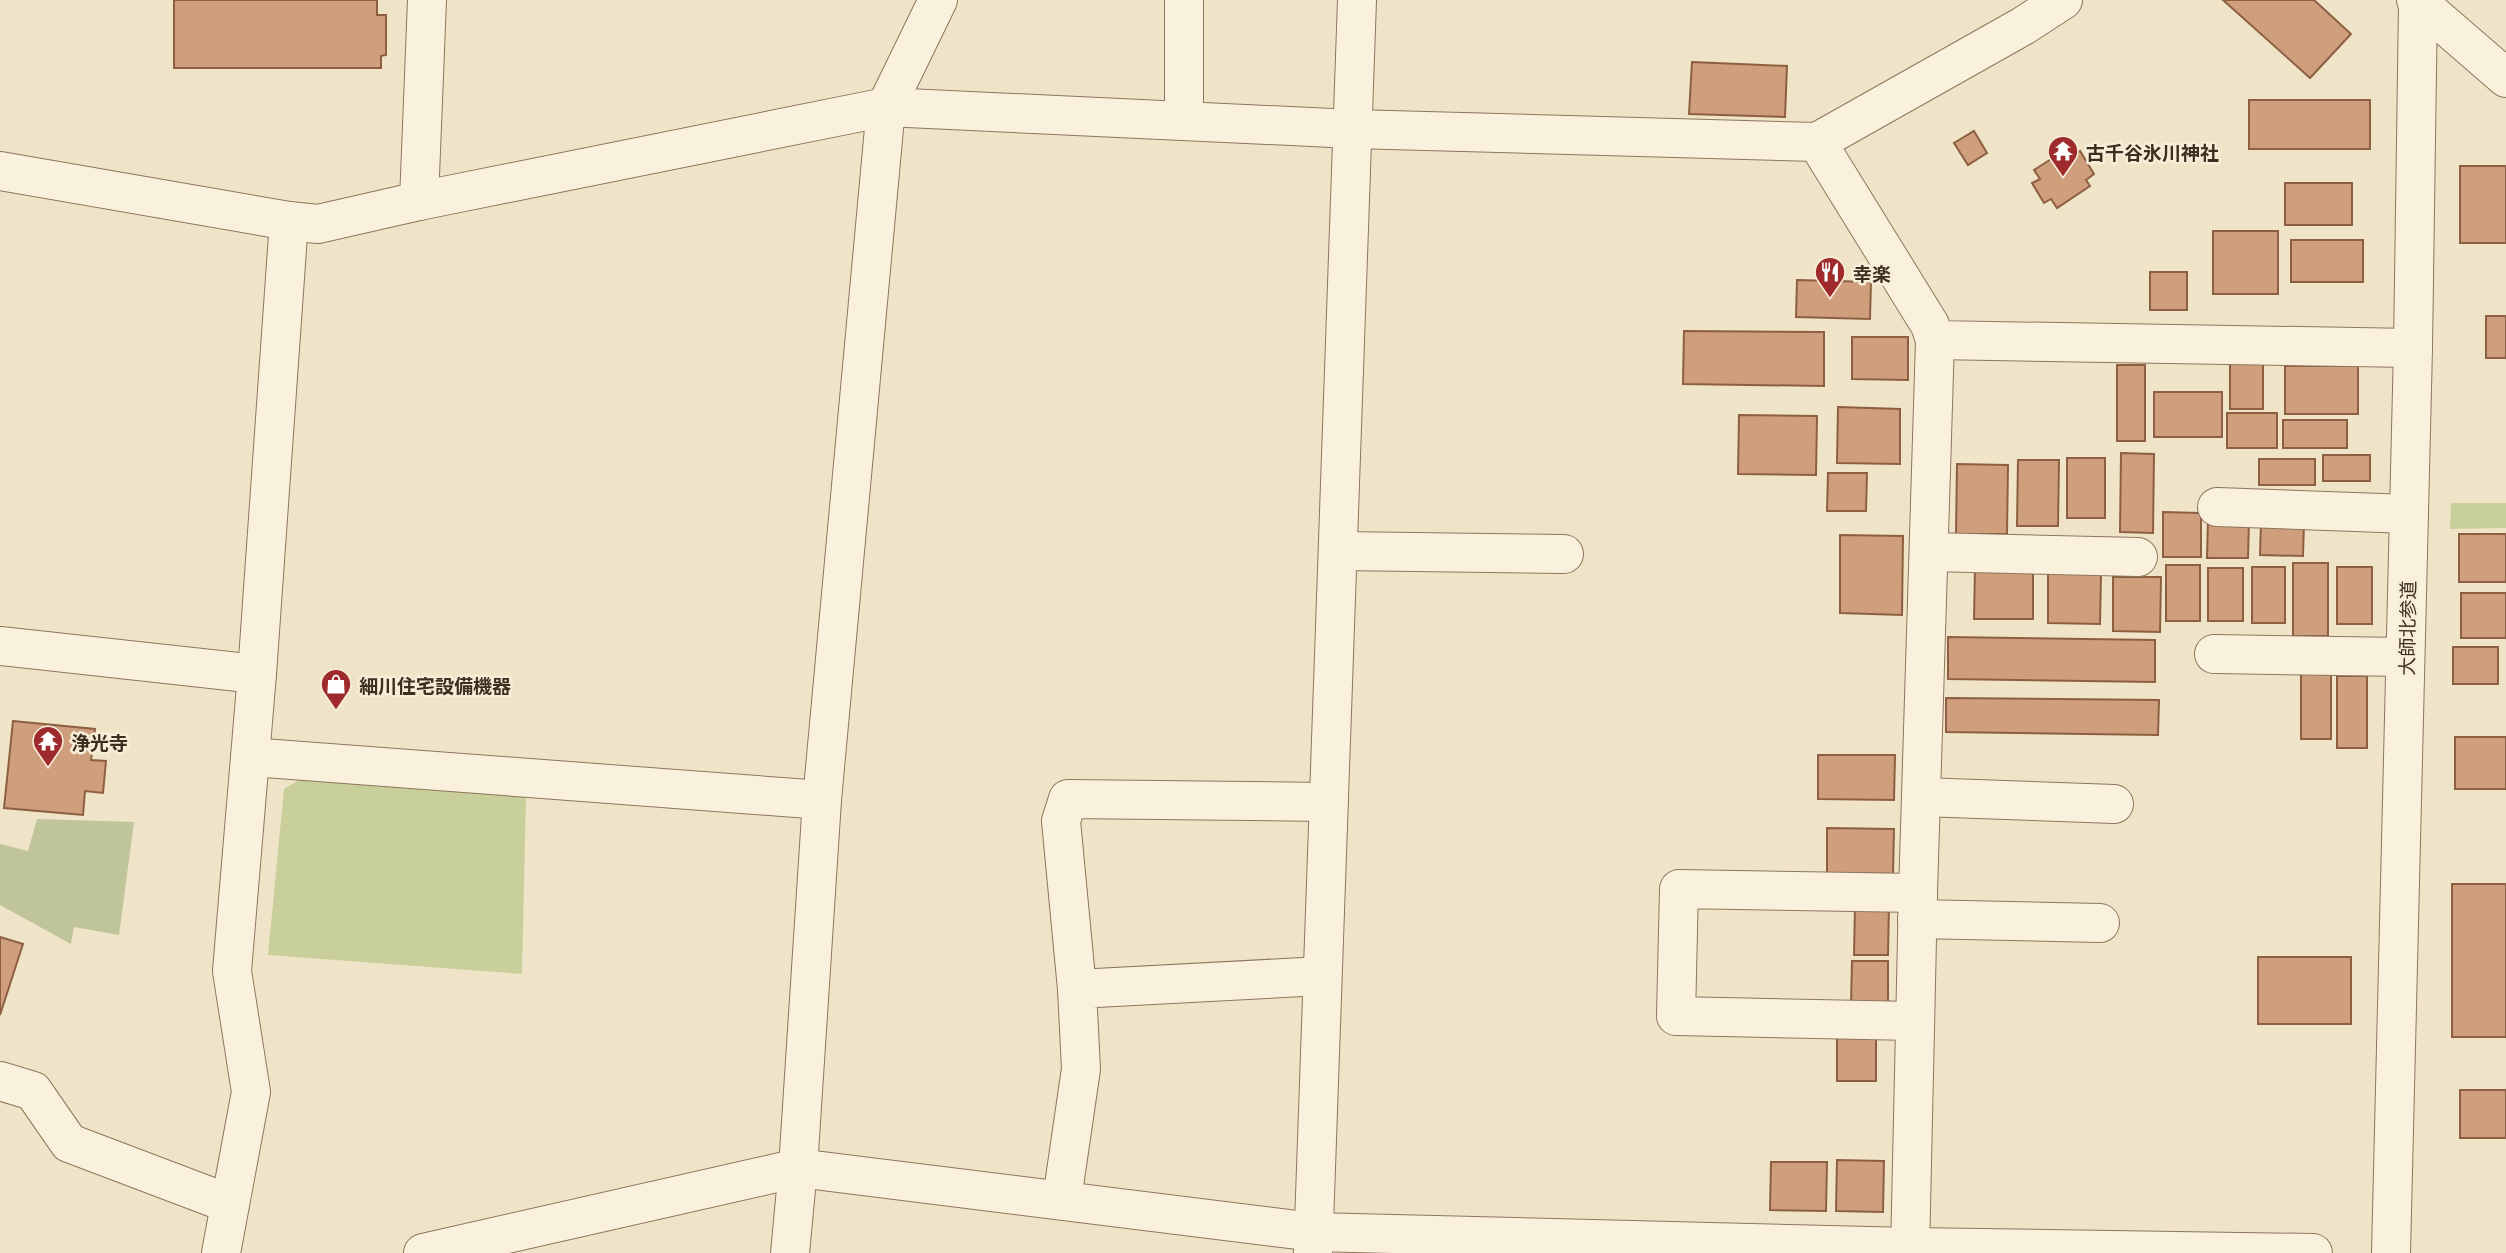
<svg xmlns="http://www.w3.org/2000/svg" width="2506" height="1253" viewBox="0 0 2506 1253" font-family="Georgia,'Noto Sans JP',serif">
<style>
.green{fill:#c9cf9b}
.cemetery{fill:#bfc49a}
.building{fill:#cf9f7d;stroke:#8d5f41;stroke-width:2}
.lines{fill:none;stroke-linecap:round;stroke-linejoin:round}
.minor-casing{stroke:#8d765c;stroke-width:40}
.minor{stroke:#faf1dc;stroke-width:38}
.labels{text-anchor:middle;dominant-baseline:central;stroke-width:5;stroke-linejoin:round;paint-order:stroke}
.poi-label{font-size:19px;font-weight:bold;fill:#3d2e20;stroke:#f7eed8;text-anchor:start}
.street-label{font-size:19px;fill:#3d2e20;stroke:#f7eed8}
</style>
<rect width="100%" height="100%" fill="#f0e4c8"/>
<g class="green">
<polygon points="2451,503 2506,503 2506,528 2450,529"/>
<polygon points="299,780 526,794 522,974 268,955 284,789"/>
</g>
<polygon class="cemetery" points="37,819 134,822 119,935 74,927 71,944 0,905 0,844 28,851"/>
<g class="building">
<polygon points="174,0 377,0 377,15 386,15 386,55 381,56 381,68 174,68"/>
<polygon points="2223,0 2314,0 2351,34 2310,78"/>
<polygon points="1692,62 1787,66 1785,117 1689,114"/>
<rect x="2249" y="100" width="121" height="49"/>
<polygon points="1974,131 1987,153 1968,165 1954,143"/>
<polygon points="2067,149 2072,156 2080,151 2094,174 2086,180 2090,186 2057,208 2051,199 2044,203 2032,183 2040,179 2034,170"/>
<rect x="2460" y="166" width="46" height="77"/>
<rect x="2285" y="183" width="67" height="42"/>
<rect x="2213" y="231" width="65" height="63"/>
<rect x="2291" y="240" width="72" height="42"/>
<rect x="2150" y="272" width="37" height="38"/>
<polygon points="1797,280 1871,282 1870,319 1796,317"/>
<rect x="2486" y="316" width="20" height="42"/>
<polygon points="1684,331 1824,332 1824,386 1683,384"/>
<polygon points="1852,337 1908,337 1908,380 1852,379"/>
<rect x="2230" y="359" width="33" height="50"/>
<rect x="2117" y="365" width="28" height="76"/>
<rect x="2285" y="366" width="73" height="48"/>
<rect x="2154" y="392" width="68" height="45"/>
<polygon points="1838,407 1900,409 1900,464 1837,463"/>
<rect x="2227" y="413" width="50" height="35"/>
<polygon points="1739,415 1817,416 1816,475 1738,474"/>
<rect x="2283" y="420" width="64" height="28"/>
<polygon points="2121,453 2154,454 2153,533 2120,532"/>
<rect x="2323" y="455" width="47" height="26"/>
<rect x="2067" y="458" width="38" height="60"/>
<rect x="2259" y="459" width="56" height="26"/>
<polygon points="2018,460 2059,460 2058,526 2017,526"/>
<polygon points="1957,464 2008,465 2007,534 1956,534"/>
<polygon points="1828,473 1867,473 1866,511 1827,511"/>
<polygon points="2163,512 2201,513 2201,557 2163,557"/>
<polygon points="2208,518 2249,519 2248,558 2207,558"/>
<polygon points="2261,522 2304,522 2303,556 2260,555"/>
<rect x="2459" y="534" width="47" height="48"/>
<polygon points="1840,535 1903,536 1902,615 1840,613"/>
<rect x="2293" y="563" width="35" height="73"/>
<rect x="2166" y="565" width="34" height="56"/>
<rect x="2252" y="567" width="33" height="56"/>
<rect x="2337" y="567" width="35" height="57"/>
<polygon points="1975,568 2033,569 2033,619 1974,619"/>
<rect x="2208" y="568" width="35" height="53"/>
<polygon points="2048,573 2101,574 2100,624 2048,623"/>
<polygon points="2113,577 2161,577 2160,632 2113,631"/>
<rect x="2461" y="593" width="45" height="45"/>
<polygon points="1948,637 2155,640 2155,682 1948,679"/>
<rect x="2453" y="647" width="45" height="37"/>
<rect x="2301" y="671" width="30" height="68"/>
<rect x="2337" y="676" width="30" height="72"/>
<polygon points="1946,698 2159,700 2158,735 1946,732"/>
<polygon points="13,721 95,729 91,760 106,761 103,793 85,791 83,815 4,808"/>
<rect x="2455" y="737" width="51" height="52"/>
<polygon points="1818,755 1895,755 1894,800 1818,799"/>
<polygon points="1827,828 1894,829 1893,874 1827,873"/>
<rect x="2452" y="884" width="54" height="153"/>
<polygon points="1855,905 1889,905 1888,955 1854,955"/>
<polygon points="0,937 23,944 0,1015"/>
<rect x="2258" y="957" width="93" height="67"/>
<polygon points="1852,961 1888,961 1888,1006 1851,1005"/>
<polygon points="1837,1035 1876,1036 1876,1081 1837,1081"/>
<rect x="2460" y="1090" width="46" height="48"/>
<polygon points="1837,1160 1884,1161 1883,1212 1836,1211"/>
<polygon points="1771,1162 1827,1162 1826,1211 1770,1210"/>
</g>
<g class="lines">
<g class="minor-casing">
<g id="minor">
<polyline points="1184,0 1184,121"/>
<polyline points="2416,0 2506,78"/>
<polyline points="1817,142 1930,325 1935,340 2413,348"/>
<polyline points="0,171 289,221 318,224 419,201 886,107 1353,129 1817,142 2023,26 2063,0"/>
<polyline points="419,201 427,0"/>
<polyline points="2217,507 2409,514"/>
<polyline points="1338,551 1564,554"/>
<polyline points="1929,552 2138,557"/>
<polyline points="0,646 257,674"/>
<polyline points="2214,654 2405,657"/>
<polyline points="250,757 822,800"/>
<polyline points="1921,797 2114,804"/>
<polyline points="1917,919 2100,923"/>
<polyline points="1077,989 1061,821 1068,799 1329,802"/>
<polyline points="1914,1021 1676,1016 1679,889 1918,893"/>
<polyline points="0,1081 33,1091 69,1143 230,1204"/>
<polyline points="1062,1199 1081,1069 1077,989 1322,976"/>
<polyline points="221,1253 251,1092 232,971 257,674 289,221"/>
<polyline points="423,1253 798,1168 1314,1232 1910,1247 2313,1253"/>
<polyline points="790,1253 798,1168 822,800 886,107 938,0"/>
<polyline points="1313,1253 1357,0"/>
<polyline points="1910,1253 1918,893 1935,340"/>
<polyline points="2391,1253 2413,348 2418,2"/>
</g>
</g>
<use href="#minor" class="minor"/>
</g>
<defs>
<g id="temple-pin" transform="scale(1.575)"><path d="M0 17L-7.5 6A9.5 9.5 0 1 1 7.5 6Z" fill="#9e2a2b" stroke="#f7eed8"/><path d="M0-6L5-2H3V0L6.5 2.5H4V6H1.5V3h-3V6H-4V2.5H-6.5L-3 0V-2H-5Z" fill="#fff"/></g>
<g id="restaurant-pin" transform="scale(1.575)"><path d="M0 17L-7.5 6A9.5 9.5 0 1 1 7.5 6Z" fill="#9e2a2b" stroke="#f7eed8"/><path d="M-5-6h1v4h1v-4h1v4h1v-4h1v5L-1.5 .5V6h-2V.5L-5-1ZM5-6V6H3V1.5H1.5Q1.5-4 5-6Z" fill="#fff"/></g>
<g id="shop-pin" transform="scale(1.575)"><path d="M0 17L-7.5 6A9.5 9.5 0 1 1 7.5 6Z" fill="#9e2a2b" stroke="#f7eed8"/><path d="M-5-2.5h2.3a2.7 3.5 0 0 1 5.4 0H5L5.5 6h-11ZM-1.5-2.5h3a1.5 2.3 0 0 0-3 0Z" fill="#fff"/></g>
</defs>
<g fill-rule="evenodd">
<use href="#temple-pin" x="2063" y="151"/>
<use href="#restaurant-pin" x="1830" y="272"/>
<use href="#shop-pin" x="336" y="684"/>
<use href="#temple-pin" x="48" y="741"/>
</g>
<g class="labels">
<g class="poi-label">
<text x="2086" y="151">古千谷氷川神社</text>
<text x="1853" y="272">幸楽</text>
<text x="359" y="684">細川住宅設備機器</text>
<text x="71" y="741">浄光寺</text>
</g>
<g class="street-label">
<text transform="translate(2406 628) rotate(-89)">大師北参道</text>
</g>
</g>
</svg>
